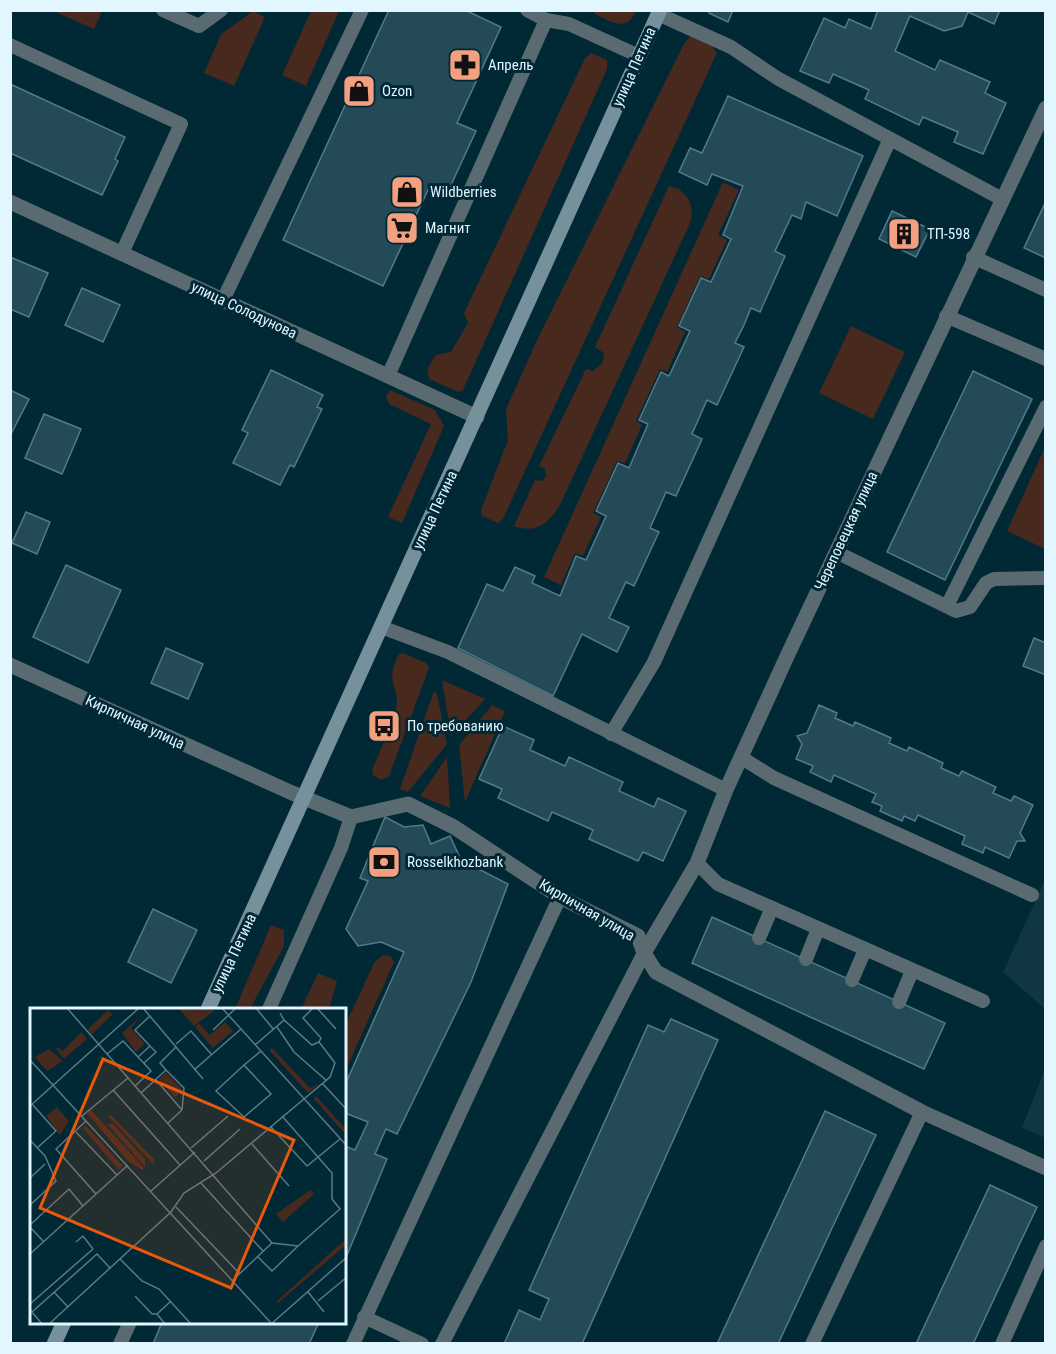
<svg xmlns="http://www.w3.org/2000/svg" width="1056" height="1354" viewBox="0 0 1056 1354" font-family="'Roboto Condensed',sans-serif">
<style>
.built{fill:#0f3642}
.green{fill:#47291e}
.building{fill:#244a57;stroke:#537a89;stroke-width:1.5}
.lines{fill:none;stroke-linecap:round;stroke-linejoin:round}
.service{stroke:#596a70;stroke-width:14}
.minor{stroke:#596a70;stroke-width:15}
.secondary{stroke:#77919c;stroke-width:15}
.labels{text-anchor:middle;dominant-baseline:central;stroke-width:6;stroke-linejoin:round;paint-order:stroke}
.poi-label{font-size:15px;fill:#e1f6fe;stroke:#002835;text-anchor:start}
.street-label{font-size:15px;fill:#e1f6fe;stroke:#002835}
.inset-road{fill:none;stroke:#5a7a85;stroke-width:1.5}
.view{fill:#e8590c;fill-opacity:0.15;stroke:#e8590c;stroke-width:3}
.inset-edge{fill:none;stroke:#e1f6fe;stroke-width:3}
</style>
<rect width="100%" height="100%" fill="#002835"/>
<g class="built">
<polygon points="1045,880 1045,1009 1003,972"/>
<polygon points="1045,1069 1045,1138 1022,1128"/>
</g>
<g class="green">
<path d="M592 10H636V11C628 28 619 26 603 18 598 16 594 14 592 10Z"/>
<polygon points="53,11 102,10 102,11 94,29"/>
<polygon points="253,11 265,17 234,86 204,73 221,34"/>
<polygon points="311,11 339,11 306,86 282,75"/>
<polygon points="691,36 712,46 717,53 715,57 503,519 498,523 482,516 481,510 508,440 506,409 538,338 685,42"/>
<path d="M591 53 607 60V69L463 390 458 392 429 379C426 368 430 364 436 355L451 352 468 323 464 313 585 58Z"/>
<polygon points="723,182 739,190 718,235 727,240 709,279 700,276 677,327 685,332 667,372 660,369 636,421 642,425 625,463 617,461 593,513 601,517 583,556 575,553 561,585 544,577"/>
<path d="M669 186 679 189 688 198 692 209 691 221 560 505C548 524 536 534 514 526L535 480 542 481 546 476 545 469 539 466 586 369 592 371 602 364 604 353 595 347Z"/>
<polygon points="851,326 905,352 873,419 819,393"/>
<polygon points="390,390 435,410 444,426 402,523 388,517 431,424 389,404 386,396"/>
<polygon points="1045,447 1046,549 1045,549 1007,531"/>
<path d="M403 653 426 663 429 668 389 776 381 780 373 775 372 770C380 750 391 729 396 708 401 686 383 685 399 654Z"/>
<polygon points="442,680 485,699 451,736"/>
<polygon points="434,691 437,694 447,744 408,792 400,789"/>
<polygon points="492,705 505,711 465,802 459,745"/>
<polygon points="447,757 450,808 420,796"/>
<polygon points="271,925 284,930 284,946 250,1009 235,1009"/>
<polygon points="383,955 390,956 394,962 345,1072 345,1026 374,963"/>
<polygon points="318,973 337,981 329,1009 301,1009"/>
</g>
<g class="building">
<polygon points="389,10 465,10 501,27 457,123 476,131 445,198 428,190 383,286 283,240"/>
<polygon points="710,10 733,10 728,22 709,13"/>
<polygon points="878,10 1000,10 994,24 968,12 962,26 944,31 910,16 895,51 935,70 940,60 990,82 985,93 1006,103 983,154 954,142 958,132 923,117 919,125 865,99 869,90 833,74 829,83 800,71 824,18 845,28 849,19 871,29"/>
<polygon points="10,84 125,137 115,159 118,161 102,195 10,153"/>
<polygon points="728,96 863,156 837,216 806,202 801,219 792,215 775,251 785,256 760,312 751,308 744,325 735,343 744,347 717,405 707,400 692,434 702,439 676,496 666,492 659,508 650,528 659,532 634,586 626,582 609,618 629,627 617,652 582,634 553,696 458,648 487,584 503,591 515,567 535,576 532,583 560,596 576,556 586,560 606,516 596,511 618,463 629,468 648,424 639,420 661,372 669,376 690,331 679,326 701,278 711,282 731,239 723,235 743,186 712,174 707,185 679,172 690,148 702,153"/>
<polygon points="1046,201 1046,258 1024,248"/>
<polygon points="892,211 930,229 916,257 879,239"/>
<polygon points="10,257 48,273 29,317 10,309"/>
<polygon points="82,288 120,305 103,342 65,325"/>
<polygon points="271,370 323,395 317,407 322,409 294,467 290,465 280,485 233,463 248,433 242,430"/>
<polygon points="973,371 1032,399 945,580 887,552"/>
<polygon points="10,390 29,399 10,436"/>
<polygon points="44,414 81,429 62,474 25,458"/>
<polygon points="26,512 50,522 37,554 12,543"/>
<polygon points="66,565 121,590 88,663 33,637"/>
<polygon points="1034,638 1046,643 1046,675 1023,666"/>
<polygon points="166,648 203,664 188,699 151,683"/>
<polygon points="819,705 837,713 835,718 853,726 855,722 891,738 889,743 907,751 909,747 943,763 941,768 959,776 962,771 996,787 993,793 1011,801 1014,796 1033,805 1020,833 1025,841 1017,841 1009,858 985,847 983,853 962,844 965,836 918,815 915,821 904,816 902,821 880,811 882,806 872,802 876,794 834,775 831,782 810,772 813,766 796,759 802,744 797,736 807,733"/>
<polygon points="503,726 534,740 530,750 565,766 569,757 623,782 619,791 654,807 658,798 686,811 663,861 643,852 638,861 589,839 593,830 552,812 548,821 498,798 502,789 479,779"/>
<polygon points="385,817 404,827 423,825 431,844 450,836 461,860 508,884 471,982 397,1134 386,1129 375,1154 387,1159 345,1260 345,1146 355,1150 368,1122 345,1113 345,1085 404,952 381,942 358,946 346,929 368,881 360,878"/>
<polygon points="153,909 197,930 171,983 128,962"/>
<polygon points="712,917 945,1023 924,1069 692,963"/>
<polygon points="671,1019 718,1040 582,1344 504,1344 519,1310 540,1320 549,1299 529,1290 648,1025 664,1032"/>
<polygon points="825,1111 876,1135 833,1226 778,1344 717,1344"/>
<polygon points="990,1185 1037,1207 1020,1243 973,1344 916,1344"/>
<polygon points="162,1322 319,1322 309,1344 153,1344"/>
</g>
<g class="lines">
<g class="service">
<polyline points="163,10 199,26 221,10"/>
<polyline points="527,10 546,20 569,24 639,56"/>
<polyline points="658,14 731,47 777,78 1002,199"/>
<polyline points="10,45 181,124 122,253"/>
<polyline points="973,257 1046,290"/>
<polyline points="223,300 362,10"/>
<polyline points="946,316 1046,359"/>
<polyline points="388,376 546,20"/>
<polyline points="836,552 956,611 970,607 986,583 994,579 1046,578"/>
<polyline points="947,606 1046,407"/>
<polyline points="381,627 448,652 726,790"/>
<polyline points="611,734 654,662 890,139"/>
<polyline points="742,758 774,778 1032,895"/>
<polyline points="697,863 718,884 983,1001"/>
<polyline points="759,938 772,908"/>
<polyline points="806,959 818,929"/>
<polyline points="852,980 865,950"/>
<polyline points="899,1002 912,971"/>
<polyline points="269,1009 341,848 351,817"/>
<polyline points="364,1317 422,1344"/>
<polyline points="120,1344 130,1322"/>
<polyline points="353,1344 560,897"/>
<polyline points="442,1344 644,953"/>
<polyline points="812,1344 922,1112"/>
<polyline points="1002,1344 1046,1246"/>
</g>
<g class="minor">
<polyline points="10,202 477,417"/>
<polyline points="10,665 290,792 351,817 408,804 454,827 560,897 638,936 644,953 656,972 922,1112 1046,1168"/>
<polyline points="644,953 697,863 726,790 789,652 1046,108"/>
</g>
<g class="secondary">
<polyline points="208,1009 660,10"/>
<polyline points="54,1344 64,1322"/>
</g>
</g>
<defs>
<g id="pharmacy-square" transform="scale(1.725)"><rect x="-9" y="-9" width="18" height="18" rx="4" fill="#f3a081" stroke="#002835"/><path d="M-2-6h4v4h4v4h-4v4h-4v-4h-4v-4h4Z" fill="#111"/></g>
<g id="shop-square" transform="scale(1.725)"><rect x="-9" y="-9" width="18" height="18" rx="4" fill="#f3a081" stroke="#002835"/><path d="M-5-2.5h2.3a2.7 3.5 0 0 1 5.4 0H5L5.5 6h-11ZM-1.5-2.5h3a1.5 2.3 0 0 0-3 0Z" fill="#111"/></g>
<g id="supermarket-square" transform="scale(1.725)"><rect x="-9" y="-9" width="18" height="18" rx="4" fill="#f3a081" stroke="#002835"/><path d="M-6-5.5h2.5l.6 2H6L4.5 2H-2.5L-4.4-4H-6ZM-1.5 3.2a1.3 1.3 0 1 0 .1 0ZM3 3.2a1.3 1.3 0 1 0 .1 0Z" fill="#111"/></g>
<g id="building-square" transform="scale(1.725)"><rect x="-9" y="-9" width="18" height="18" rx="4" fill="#f3a081" stroke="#002835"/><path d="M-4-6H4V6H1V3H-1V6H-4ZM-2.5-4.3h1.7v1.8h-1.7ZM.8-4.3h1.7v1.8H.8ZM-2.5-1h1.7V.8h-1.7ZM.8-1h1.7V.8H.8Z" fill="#111"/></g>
<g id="bus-square" transform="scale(1.725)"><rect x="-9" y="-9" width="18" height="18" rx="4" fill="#f3a081" stroke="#002835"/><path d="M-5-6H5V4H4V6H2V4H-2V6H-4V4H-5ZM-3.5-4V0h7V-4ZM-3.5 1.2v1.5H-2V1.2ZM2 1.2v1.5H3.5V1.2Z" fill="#111"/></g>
<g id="bank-square" transform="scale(1.725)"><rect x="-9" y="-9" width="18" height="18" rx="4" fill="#f3a081" stroke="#002835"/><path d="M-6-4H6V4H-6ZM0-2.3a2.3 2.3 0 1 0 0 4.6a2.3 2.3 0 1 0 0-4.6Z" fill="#111"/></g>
</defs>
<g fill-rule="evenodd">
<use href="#pharmacy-square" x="465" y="65"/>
<use href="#shop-square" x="359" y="91"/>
<use href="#shop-square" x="407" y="192"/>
<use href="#supermarket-square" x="402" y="228"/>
<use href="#building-square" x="904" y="234"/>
<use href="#bus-square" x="384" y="726"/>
<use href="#bank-square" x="384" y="862"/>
</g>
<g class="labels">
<g class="poi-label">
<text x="488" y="65">Апрель</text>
<text x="382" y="91">Ozon</text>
<text x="430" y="192">Wildberries</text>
<text x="425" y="228">Магнит</text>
<text x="927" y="234">ТП-598</text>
<text x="407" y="726">По требованию</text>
<text x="407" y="862">Rosselkhozbank</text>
</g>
<g class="street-label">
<text transform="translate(634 67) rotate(-66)">улица Петина</text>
<text transform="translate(244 310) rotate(25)">улица Солодунова</text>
<text transform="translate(435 510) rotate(-65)">улица Петина</text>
<text transform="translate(846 531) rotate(-65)">Череповецкая улица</text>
<text transform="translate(135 722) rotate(25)">Кирпичная улица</text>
<text transform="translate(587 910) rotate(30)">Кирпичная улица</text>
<text transform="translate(234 953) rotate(-65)">улица Петина</text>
</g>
</g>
<g transform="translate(30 1008)">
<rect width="316" height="316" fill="#002835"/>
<path d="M74 0 83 6 61 27 58 21 77 3ZM148 0H181L184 3 164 18ZM111 8 101 20 115 36 106 44 92 25ZM195 14 203 23 183 40 165 19 169 15 180 27ZM51 24 57 31 34 51 24 38 33 43ZM242 40 280 80 290 75 278 85 239 42ZM19 41 33 53 17 63 5 49ZM136 64 153 82 145 89 129 71ZM286 88 316 121V127L284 91ZM27 99 39 113 30 127 16 108ZM61 102 114 160 112 162 98 153 57 105ZM81 107 124 151V157L79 109ZM82 115 115 151V159L77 116ZM56 118 93 158 89 162 53 120ZM280 182 284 186 253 214 246 206ZM316 231V237L247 296 248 292Z" fill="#47291e"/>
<path class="inset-road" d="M37 0 242 235 203 272M113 0 173 71M192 0 317 138M226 0 244 22M283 0 273 10 291 30 289 34M287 0 306 21M247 19 264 44 297 73M183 22 206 0M146 36 161 23 182 47M225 37 254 12 250 5M77 46 93 33 108 49 120 38 105 22 120 8M0 52 241 315M114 55 126 44 120 38M214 57 186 83 214 109 241 86 214 57 231 43M136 62 154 80 152 102M164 62 211 21M126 72 152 102M293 76 317 102M105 78 121 63 108 49M83 82 150 157M111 85 136 62 130 55 146 39M2 96 26 123 7 140M0 98 109 0M52 108 98 70M56 113 26 141 66 186M138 115 152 102M241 119 277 158 310 131M46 124 87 167M0 132 15 148 26 173 0 197M222 136 259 178M161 140 198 108M174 153 210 121M0 170 15 156M170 174 233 243M121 183 165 144M146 199 210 266M0 217 39 181 53 198M0 219 14 234M46 234 53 228 63 241M242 235 268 238 310 201 302 191V165L252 108M0 246 98 157M228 249 242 263 268 238M90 251 112 273 129 281 162 317M24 284 38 299M278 284 294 304M105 288 122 306H127M288 293 317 269M0 296 63 241M1 303 13 317M2 304 67 246 80 260M18 317 141 204 154 185 186 165 300 69 305 55 289 34 282 37 254 12M136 317 127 306 141 293M240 317 317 249"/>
<path class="view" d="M73 51 264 132 201 280 10 200Z"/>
<rect width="316" height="316" class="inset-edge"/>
</g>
<rect width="1056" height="1354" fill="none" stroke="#e1f6fe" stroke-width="24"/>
</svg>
